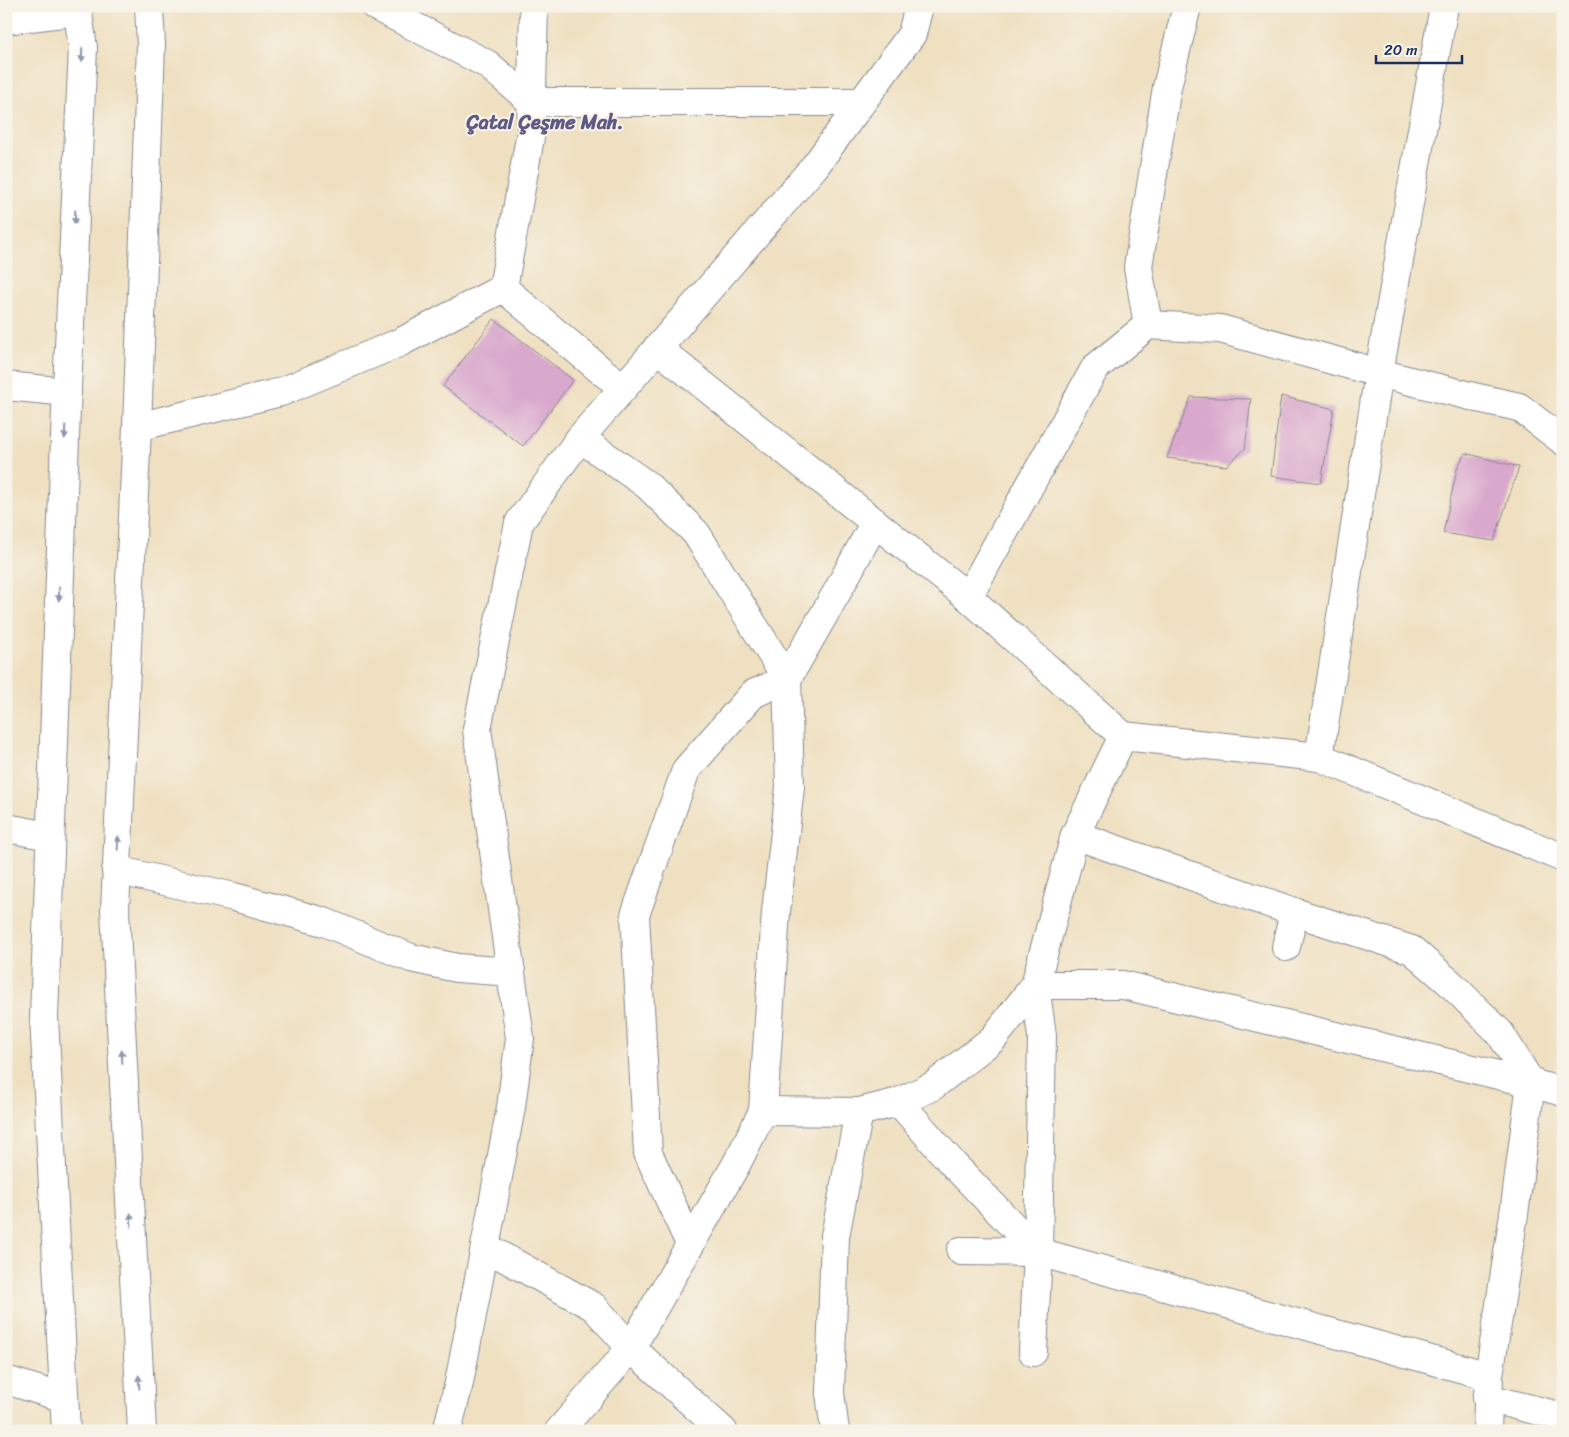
<svg xmlns="http://www.w3.org/2000/svg" width="1569" height="1437" viewBox="0 0 1569 1437" font-family="Sriracha,sans-serif">
<style>
.building{fill:#d9a9cd}
.lines{fill:none;stroke-linecap:round;stroke-linejoin:round}
.street-casing{stroke:#858890;stroke-width:30}
.secondary-casing{stroke:#858890;stroke-width:30}
.street{stroke:#fff;stroke-width:28}
.secondary{stroke:#fff;stroke-width:28}
.oneway{fill:#8d97ae}
.labels{text-anchor:middle;dominant-baseline:central;stroke-width:4;stroke-linejoin:round;paint-order:stroke}
.district-label{font-size:20px;font-weight:bold;fill:#5e5a85;stroke:#f7f3e8}
</style>
<rect width="100%" height="100%" fill="#f7f3e8"/>
<filter id="ink" filterUnits="userSpaceOnUse"><feTurbulence type="fractalNoise" baseFrequency=".02" numOctaves="2"/><feDisplacementMap in="SourceGraphic" scale="10" xChannelSelector="R" yChannelSelector="G"/><feConvolveMatrix kernelMatrix="1 2 1 2 8 2 1 2 1" color-interpolation-filters="sRGB"/></filter>
<filter id="wash" filterUnits="userSpaceOnUse"><feTurbulence type="fractalNoise" baseFrequency=".0096" numOctaves="4" result="noise"/><feDisplacementMap in="SourceGraphic" scale="20" xChannelSelector="R" yChannelSelector="G"/><feGaussianBlur stdDeviation="1.12" result="paint"/><feColorMatrix in="noise" values="0 0 0 0 0 0 0 0 0 0 0 0 0 0 0 0 0 1.4 0 .05"/><feComposite in="paint" operator="in"/></filter>
<g filter="url(#wash)">
<rect width="100%" height="100%" fill="#efe0c1"/>
<g id="blocks">
<g class="building">
<polygon points="494,319 573,380 523,446 443,386"/>
<polygon points="1281,396 1334,409 1321,483 1271,476"/>
<polygon points="1191,397 1251,399 1245,449 1226,466 1167,458"/>
<polygon points="1465,453 1519,467 1494,541 1443,533 1457,469"/>
</g>
</g>
</g>
<g filter="url(#ink)">
<use href="#blocks" fill-opacity="0" stroke="#858890" stroke-width="1"/>
<g class="lines">
<g class="street-casing">
<g id="street">
<polyline points="375,6 487,64 532,102 862,102"/>
<polyline points="534,6 531,132 503,288 604,373 624,387"/>
<polyline points="6,20 78,11"/>
<polyline points="1148,325 1138,267 1167,87 1187,6"/>
<polyline points="657,348 968,597 1123,736"/>
<polyline points="6,386 67,392"/>
<polyline points="137,427 281,392 401,342 503,288"/>
<polyline points="580,438 647,485 696,533 787,679 753,694 686,770 635,915 648,1153 690,1244"/>
<polyline points="968,597 1095,368 1148,325 1220,329 1379,373 1478,398 1519,407 1563,441"/>
<polyline points="1319,757 1379,373 1444,6"/>
<polyline points="6,828 50,836"/>
<polyline points="1075,835 1294,912 1412,950 1450,983 1500,1033 1531,1083 1514,1214 1489,1376 1487,1431"/>
<polyline points="116,870 234,897 324,922 411,958 457,968 511,972"/>
<polyline points="1286,947 1294,912"/>
<polyline points="1035,985 1123,985 1531,1083 1563,1092"/>
<polyline points="899,1102 953,1164 1038,1252"/>
<polyline points="763,1111 776,912 790,787 787,679 837,592 875,522"/>
<polyline points="485,1247 594,1307 631,1348 723,1431"/>
<polyline points="961,1251 1038,1252 1489,1376"/>
<polyline points="1033,1352 1038,1252 1042,1036 1035,985 1075,835 1123,736 1319,757 1563,858"/>
<polyline points="6,1380 64,1398"/>
<polyline points="1487,1398 1563,1417"/>
<polyline points="559,1431 631,1348 737,1163 763,1111 859,1112 899,1102 933,1086 993,1039 1035,985"/>
<polyline points="835,1431 830,1393 835,1236 859,1112"/>
</g>
</g>
<g class="secondary-casing">
<g id="secondary">
<polyline points="66,1431 44,1017 66,410 83,48 77,6"/>
<polyline points="142,1431 115,910 137,427 151,45 149,6"/>
<polyline points="447,1431 459,1383 485,1247 511,1107 520,1038 477,729 519,523 580,438 815,166 912,34 919,6"/>
</g>
</g>
<use href="#street" class="street"/>
<use href="#secondary" class="secondary"/>
</g>
<defs><path id="oneway-solid" d="M-6-.8H1V-3.2L6.5 0L1 3.2V.8H-6Z" transform="scale(1.25)"/></defs>
<g class="oneway">
<use href="#oneway-solid" transform="translate(82 55) rotate(92)"/>
<use href="#oneway-solid" transform="translate(75 217) rotate(93)"/>
<use href="#oneway-solid" transform="translate(65 432) rotate(92)"/>
<use href="#oneway-solid" transform="translate(59 594) rotate(92)"/>
<use href="#oneway-solid" transform="translate(118 843) rotate(-87)"/>
<use href="#oneway-solid" transform="translate(122 1057) rotate(-93)"/>
<use href="#oneway-solid" transform="translate(131 1220) rotate(-93)"/>
<use href="#oneway-solid" transform="translate(139 1382) rotate(-93)"/>
</g>
</g>
<g class="labels">
<g class="district-label">
<text x="545" y="122">Çatal Çeşme Mah.</text>
</g>
</g>
<rect width="1569" height="1437" fill="none" stroke="#f7f3e8" stroke-width="25"/>
<path d="M1376 55v8h86v-8" fill="none" stroke="#1b2f5e" stroke-width="2.5"/>
<text x="1384" y="55" font-size="15" fill="#1b2f5e" stroke="#f7f3e8" stroke-width="4" paint-order="stroke">20 m</text>
</svg>
